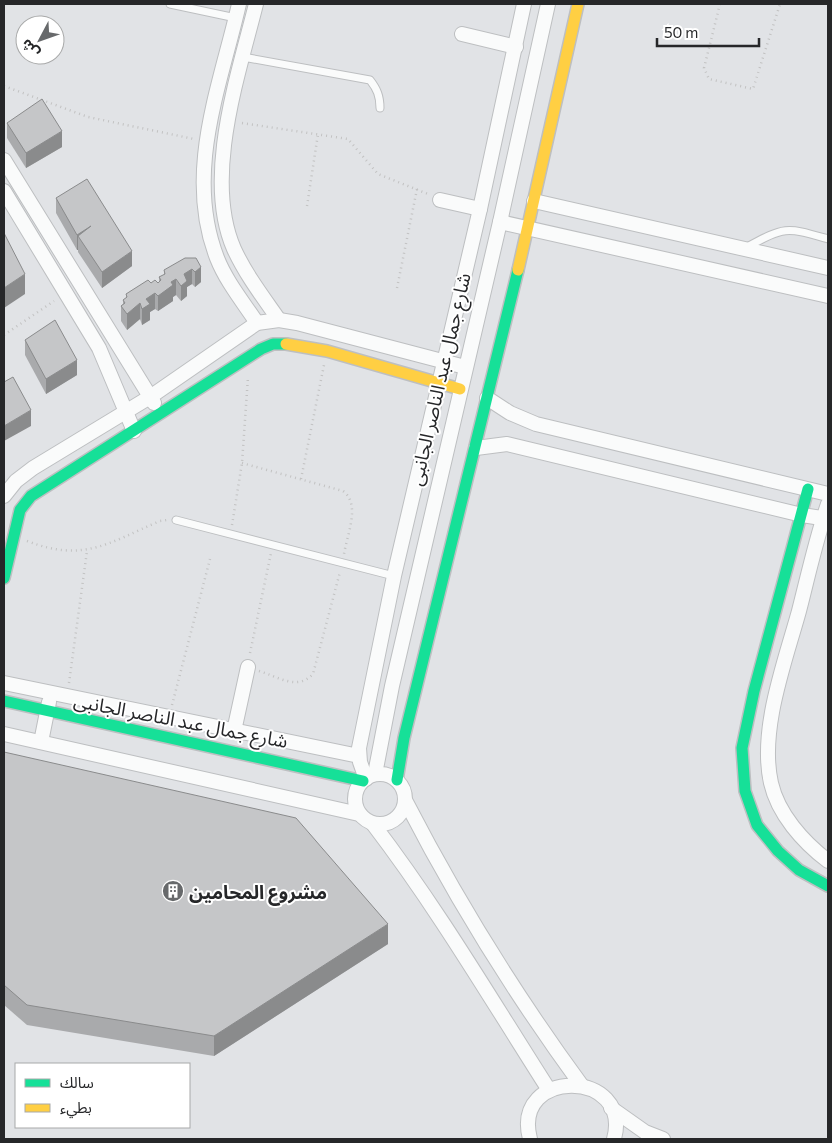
<svg xmlns="http://www.w3.org/2000/svg" width="832" height="1143" viewBox="0 0 832 1143" font-family="Commissioner,'Noto Sans Arabic',sans-serif">
<style>
.lines{fill:none;stroke-linecap:round;stroke-linejoin:round}
.lane-casing{stroke:#bdbfc1;stroke-width:9}
.street-casing{stroke:#bdbfc1;stroke-width:16}
.fast-casing{stroke:#bdbfc1;stroke-width:14}
.slow-casing{stroke:#bdbfc1;stroke-width:14}
.path{stroke:#c2c2c2;stroke-width:2.5;stroke-dasharray:1 4;stroke-linecap:butt}
.lane{stroke:#fafbfb;stroke-width:7}
.street{stroke:#fafbfb;stroke-width:14}
.fast{stroke:#16e098;stroke-width:11}
.slow{stroke:#ffcf43;stroke-width:11}
.wall{fill:#a9aaac}
.shaded-wall{fill:#8a8b8c}
.building{fill:#c5c6c8;stroke:#8a8b8c}
.labels{text-anchor:middle;dominant-baseline:central;stroke-width:4;stroke-linejoin:round;paint-order:stroke}
.street-label{font-size:19px;fill:#262729;stroke:#fff}
.poi-label{font-size:19px;font-weight:bold;fill:#262729;stroke:#fff;text-anchor:start}
</style>
<rect width="100%" height="100%" fill="#e1e3e6"/>
<g class="lines">
<g class="lane-casing">
<g id="lane">
<polyline points="170,4 236,18"/>
<path d="M243 57 370 80C377 89 380 96 380 108"/>
<path d="M747 247C786 226 786 227 828 239"/>
<polyline points="176,520 394,576"/>
</g>
</g>
<g class="street-casing">
<g id="street">
<path d="M239 4C220 87 184 173 217 258 226 281 243 302 257 323"/>
<path d="M256 4C238 76 203 178 234 249 246 275 263 297 279 320"/>
<polyline points="462,34 516,47"/>
<polyline points="4,160 154,403"/>
<polyline points="4,191 99,348 134,431"/>
<polyline points="440,200 480,209"/>
<polyline points="534,201 828,268"/>
<polyline points="500,222 828,296"/>
<polyline points="487,398 510,413 536,424 828,494"/>
<polyline points="476,448 507,444 802,515 828,519"/>
<polyline points="4,496 16,481 33,468 150,397 257,323 279,320 297,323 465,367"/>
<path d="M828 504C816 539 808 576 799 611 785 662 759 730 771 783 778 814 803 842 828 861"/>
<polyline points="4,683 359,756"/>
<polyline points="234,731 248,667"/>
<polyline points="4,734 359,814"/>
<polyline points="41,742 49,702"/>
<circle cx="380" cy="799" r="25"/>
<polyline points="375,774 392,686 500,222 548,4"/>
<polyline points="366,779 360,762 359,748 394,576 480,209 524,4"/>
<path d="M406 802C457 901 516 996 582 1086"/>
<path d="M373 824C438 909 492 1001 549 1090"/>
<polyline points="611,1108 645,1132 663,1139"/>
<path d="M530 1139C511 1067 633 1069 614 1139"/>
</g>
</g>
<g class="fast-casing">
<g id="fast">
<polyline points="808,489 754,691 742,748 745,791 757,825 778,851 799,870 828,886"/>
<polyline points="4,578 20,510 31,496 261,349 273,344 286,344"/>
<polyline points="4,701 363,781"/>
<polyline points="397,780 404,738 518,270"/>
</g>
</g>
<g class="slow-casing">
<g id="slow">
<polyline points="518,270 578,4"/>
<polyline points="286,344 327,351 460,389"/>
</g>
</g>
<g class="path">
<polyline points="720,4 704,68 709,79 753,89 780,4"/>
<polyline points="4,86 88,117 194,139"/>
<polyline points="242,123 348,139 378,174 428,194"/>
<polyline points="307,206 318,134"/>
<polyline points="397,288 417,189"/>
<polyline points="4,335 54,301"/>
<path d="M242 463 343 491C361 504 347 535 344 554"/>
<polyline points="301,479 324,365"/>
<polyline points="232,525 242,463 248,377"/>
<path d="M27 541C84 563 108 543 160 521L167 520"/>
<polyline points="250,653 271,553"/>
<path d="M259 671C279 677 297 691 313 674L340 572"/>
<polyline points="69,683 87,551"/>
<polyline points="172,705 210,559"/>
</g>
<use href="#lane" class="lane"/>
<use href="#street" class="street"/>
<use href="#fast" class="fast"/>
<use href="#slow" class="slow"/>
</g>
<g class="wall">
<polygon points="7,123 62,147 26,168 7,138"/>
<polygon points="56,198 132,266 102,288 78,252 78,250 77,250 56,213"/>
<polygon points="201,267 201,282 195,287 192,284 187,287 187,296 181,301 176,295 173,297 173,301 158,311 155,309 150,312 150,320 142,325 140,319 127,330 121,321 121,306 123,304 123,300 126,298 126,294 151,283 158,283 159,282 159,277 164,275 164,270"/>
<polygon points="25,340 77,375 46,394 25,355"/>
<polygon points="4,752 388,944 214,1056 27,1025 4,1005"/>
</g>
<g class="shaded-wall">
<polygon points="62,131 62,147 26,168 26,153"/>
<polygon points="91,226 78,236 78,250 77,250 77,235"/>
<polygon points="132,251 132,266 102,288 102,272"/>
<polygon points="201,267 201,282 195,287 195,272"/>
<polygon points="192,269 192,284 187,287 187,296 181,301 181,286 184,274"/>
<polygon points="25,274 25,294 4,308 4,288"/>
<polygon points="176,279 176,295 173,297 173,301 158,311 158,296 171,282"/>
<polygon points="155,293 155,309 150,312 150,320 142,325 142,309 146,299"/>
<polygon points="140,303 140,319 127,330 127,314"/>
<polygon points="77,360 77,375 46,394 46,379"/>
<polygon points="31,410 31,426 4,441 4,426"/>
<polygon points="388,924 388,944 214,1056 214,1036"/>
</g>
<g class="building">
<polygon points="42,99 62,131 26,153 7,123"/>
<polygon points="87,179 132,251 102,272 78,236 91,226 77,235 56,198"/>
<polygon points="4,233 25,274 4,288"/>
<polygon points="185,258 196,258 201,267 195,272 192,269 184,274 187,281 181,286 176,279 171,282 173,285 158,296 155,293 146,299 150,304 142,309 140,303 127,314 121,306 125,303 123,300 127,297 126,294 148,280 151,283 155,280 158,283 161,280 159,277 165,274 164,270"/>
<polygon points="55,320 77,360 46,379 25,340"/>
<polygon points="13,377 31,410 4,426 4,382"/>
<polygon points="4,752 296,818 388,924 214,1036 27,1005 4,985"/>
</g>
<defs>
<g id="building-disc" transform="scale(1.125)"><circle r="9.5" fill="#67696b" stroke="#fff"/><path d="M-4-6H4V6H1V3H-1V6H-4ZM-2.5-4.3h1.7v1.8h-1.7ZM.8-4.3h1.7v1.8H.8ZM-2.5-1h1.7V.8h-1.7ZM.8-1h1.7V.8H.8Z" fill="#fff"/></g>
</defs>
<g fill-rule="evenodd">
<use href="#building-disc" x="173" y="891"/>
</g>
<g class="labels">
<g class="street-label">
<text transform="translate(439 379) rotate(-77)">شارع جمال عبد الناصر الجانبى</text>
<text transform="translate(181 720) rotate(11)">شارع جمال عبد الناصر الجانبى</text>
</g>
<g class="poi-label">
<text x="189" y="891">مشروع المحامين</text>
</g>
</g>
<rect width="832" height="1143" fill="none" stroke="#262729" stroke-width="10"/>
<rect x="15" y="1063" width="175" height="65" fill="#ffffff" stroke="#a8a9a9"/>
<rect x="25" y="1079" width="25" height="8" fill="#16e098" stroke="#a8a9a9"/>
<text x="60" y="1088" font-size="15" fill="#262729">سالك</text>
<rect x="25" y="1104" width="25" height="8" fill="#ffcf43" stroke="#a8a9a9"/>
<text x="60" y="1113" font-size="15" fill="#262729">بطيء</text>
<g transform="translate(40 40) rotate(229)"><circle r="24" fill="#ffffff" stroke="#a8a9a9"/>
<path d="M0-4L9 19L0 12L-9 19Z" fill="#67696b"/>
<text y="-8" font-size="14" font-weight="bold" text-anchor="middle" fill="#262729">ش</text>
</g>
<path d="M657 38v8h102v-8" fill="none" stroke="#262729" stroke-width="2.5"/>
<text x="664" y="38" font-size="15" fill="#262729" stroke="#ffffff" stroke-width="4" paint-order="stroke">50 m</text>
</svg>
